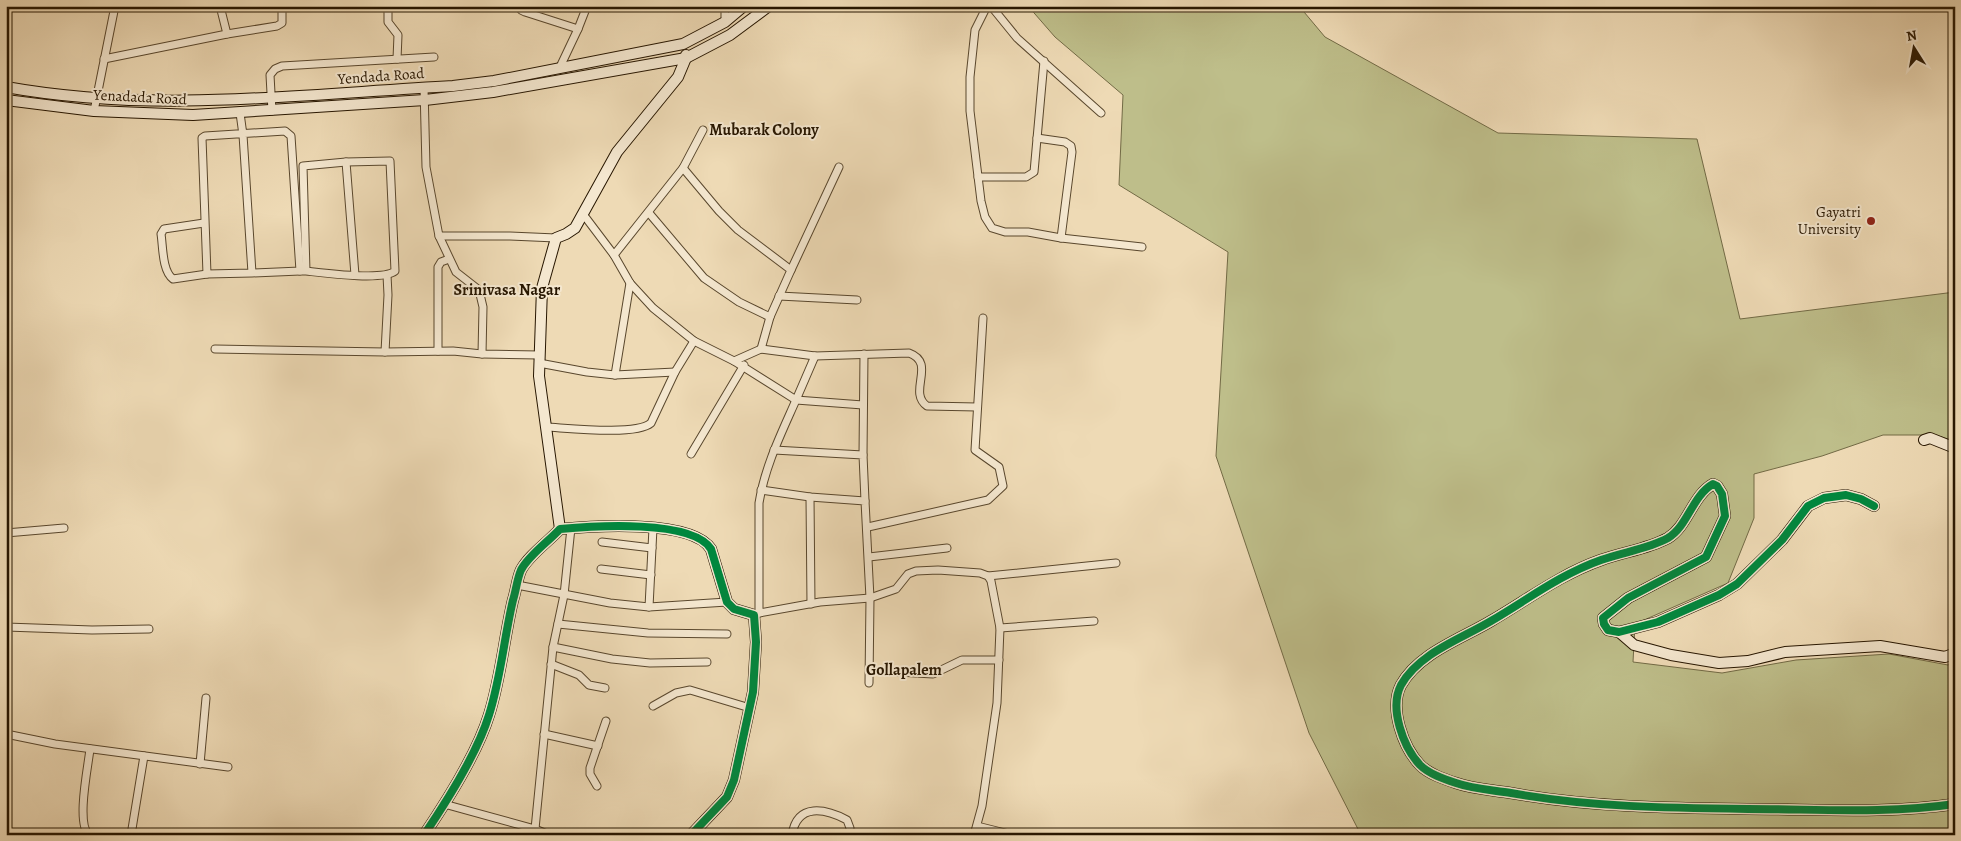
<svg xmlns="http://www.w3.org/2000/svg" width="1961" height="841" viewBox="0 0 1961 841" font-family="Alegreya,serif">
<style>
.green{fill:#bebe8a;stroke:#726a45}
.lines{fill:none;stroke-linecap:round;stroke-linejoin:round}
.street-casing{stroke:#59472d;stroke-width:9}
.secondary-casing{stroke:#271600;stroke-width:12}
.street{stroke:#f4e7cf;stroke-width:7}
.secondary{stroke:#f4e7cf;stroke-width:10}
.cycleway-casing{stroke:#f4e7cf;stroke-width:11}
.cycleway{stroke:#00873e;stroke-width:8}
.poi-dot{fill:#8f2418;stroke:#f4e7cf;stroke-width:2}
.labels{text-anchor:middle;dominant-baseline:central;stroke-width:4;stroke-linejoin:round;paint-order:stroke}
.street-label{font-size:15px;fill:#271600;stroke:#f4e7cf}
.poi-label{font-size:15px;fill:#271600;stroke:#f4e7cf;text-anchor:end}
.neighbourhood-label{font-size:16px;font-weight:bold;fill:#271600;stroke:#f4e7cf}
</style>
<rect width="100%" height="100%" fill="#eedab5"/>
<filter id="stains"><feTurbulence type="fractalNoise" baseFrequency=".004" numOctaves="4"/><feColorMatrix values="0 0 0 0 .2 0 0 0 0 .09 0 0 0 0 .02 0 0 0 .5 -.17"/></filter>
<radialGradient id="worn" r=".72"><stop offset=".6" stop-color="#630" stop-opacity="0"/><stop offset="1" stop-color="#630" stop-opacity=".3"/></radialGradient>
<polygon class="green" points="1028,6 1299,6 1325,37 1498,133 1697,139 1740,319 1955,292 1955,441 1935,435 1883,435 1822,456 1754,474 1754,518 1728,583 1635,624 1633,662 1722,673 1796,660 1889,654 1948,665 1955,662 1955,829 1936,835 1361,835 1309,733 1216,456 1228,252 1119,185 1123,95 1055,37"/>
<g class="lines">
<g class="street-casing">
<g id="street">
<polyline points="220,6 227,34"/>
<polyline points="388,6 388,22 398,35 397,59"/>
<polyline points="520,6 521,10 525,12 578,29 587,6"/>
<polyline points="987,6 975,30 970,77 970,111 981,201 985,217 992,228 1005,232 1028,232 1061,238 1142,247"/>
<polyline points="991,6 1017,38 1101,113"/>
<polyline points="725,22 725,6"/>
<polyline points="104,59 227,34 277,26 282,23 282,6"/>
<polyline points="560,67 578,29"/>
<polyline points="424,88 426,167 439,236 456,272 479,290 483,307 482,354 539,355"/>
<polyline points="94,111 115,6"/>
<polyline points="272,111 270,75 275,69 282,66 434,57"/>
<polyline points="240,113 243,135 252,273 300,271 291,136 285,131 205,136 202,138 207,274 252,273"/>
<polyline points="1037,138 1065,142 1071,146 1072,152 1061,238"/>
<polyline points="346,162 355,275"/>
<polyline points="683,168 703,130"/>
<polyline points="978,177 1026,177 1034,172 1044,61"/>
<polyline points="649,213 704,278 739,302 770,317"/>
<polyline points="583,214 614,255 630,283 653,308 694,341"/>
<path d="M204 223 164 229 161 234C163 246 162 271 173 279L207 274"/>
<polyline points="439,236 510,236 556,238"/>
<polyline points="614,255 683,168 719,211 738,230 791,270 770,317 761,349"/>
<polyline points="791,270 839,167"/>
<path d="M300 271H306C324 273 383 281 395 271L390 161 346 162 303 166 306 271"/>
<polyline points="779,296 857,300"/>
<polyline points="215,349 385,352 453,351 482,354"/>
<polyline points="438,351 438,267 441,262 449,259"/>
<polyline points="385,352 388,295 387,275"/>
<polyline points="734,361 796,400 815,356"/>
<polyline points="539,363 587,372 615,375 675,372"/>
<polyline points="615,375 630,283"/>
<path d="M546 427C567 428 636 436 651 423L675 372 694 341 734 361 761 349 815 356 909 353C937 363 907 392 927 406L977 407"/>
<polyline points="774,450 863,455 865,501"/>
<polyline points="691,454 744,365"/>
<polyline points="863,455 864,354"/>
<polyline points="761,490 810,497 865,501 870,598 869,683"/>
<polyline points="810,497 811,604"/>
<polyline points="868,527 988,500 1003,486 999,467 975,450 983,318"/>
<polyline points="6,533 64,528"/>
<polyline points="602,542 652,548"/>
<polyline points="869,557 947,548"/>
<polyline points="601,569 651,575"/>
<polyline points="988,576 1116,563"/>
<polyline points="517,585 610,603 649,607 727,602"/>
<polyline points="649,607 653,528"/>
<path d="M759 613V503C765 466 781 434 796 400L863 405"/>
<polyline points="754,615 759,613 820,602 870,598 896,589 908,574 916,571 938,570 980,573 988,576 991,581 1000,628 997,703 982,806 974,835"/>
<polyline points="558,624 648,633 727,634"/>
<polyline points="6,627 92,630 149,629"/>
<polyline points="1000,628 1094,621"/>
<polyline points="553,647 612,659 650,663 707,662"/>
<polyline points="551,664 579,675 589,685 605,688"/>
<polyline points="898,672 933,674 962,660 999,660"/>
<polyline points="653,706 676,693 690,690 750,708"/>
<polyline points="6,734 55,744 228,767"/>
<polyline points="544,734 598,746"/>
<polyline points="200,764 206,698"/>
<polyline points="597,786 590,774 590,768 606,721"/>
<polyline points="444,804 535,829 549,835"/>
<polyline points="977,826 1013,835"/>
<polyline points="535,829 553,647 564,595 571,528"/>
<path d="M89 835C76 824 88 767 90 749"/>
<polyline points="131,835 144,756"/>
<path d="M792 835C797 802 826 809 847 820L850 828V835"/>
</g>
</g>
<g class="secondary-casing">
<g id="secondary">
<path d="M6 87C155 114 304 94 453 86L494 81 683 44 725 22 744 6"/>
<polyline points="6,100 94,111 193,115 425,100 493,92 686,58 730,35 769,6"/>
<polyline points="1924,440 1930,438 1955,448"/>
<path d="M1874 506 1861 499 1846 495 1824 498 1808 506 1782 540 1737 584 1719 595 1658 622 1619 632 1608 630 1604 624 1603 618 1628 598 1706 557 1725 516 1722 494 1717 486 1713 484C1692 496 1688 526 1668 538 1648 549 1623 552 1601 560 1561 574 1527 600 1491 621 1461 639 1419 653 1401 685 1389 708 1403 747 1420 765 1429 774 1444 779 1456 783 1473 789 1493 790 1511 793 1589 807 1668 808 1748 809 1817 809 1886 814 1955 804"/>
<polyline points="560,529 539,376 542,288 556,238 566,234 575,228 617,152 678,77 686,58 686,55"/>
<polyline points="1619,632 1634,645 1671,655 1719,663 1748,661 1785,652 1880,646 1945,657 1955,653"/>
<path d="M424 835C447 801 477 754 489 715 501 677 504 638 513 600 516 591 517 579 521 570 529 555 548 542 560 529 593 526 692 519 711 549L727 602 734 609 754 615 756 642 753 692 734 780 727 797 691 835"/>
</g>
</g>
<use href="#street" class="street"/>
<use href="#secondary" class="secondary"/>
<g class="cycleway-casing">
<g id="cycleway">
<path d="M1874 506 1861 499 1846 495 1824 498 1808 506 1782 540 1737 584 1719 595 1658 622 1619 632 1608 630 1604 624 1603 618 1628 598 1706 557 1725 516 1722 494 1717 486 1713 484C1692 496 1688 526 1668 538 1648 549 1623 552 1601 560 1561 574 1527 600 1491 621 1461 639 1419 653 1401 685 1389 708 1403 747 1420 765 1429 774 1444 779 1456 783 1473 789 1493 790 1511 793 1589 807 1668 808 1748 809 1817 809 1886 814 1955 804"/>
<path d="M424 835C447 801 477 754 489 715 501 677 504 638 513 600 516 591 517 579 521 570 529 555 548 542 560 529 593 526 692 519 711 549L727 602 734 609 754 615 756 642 753 692 734 780 727 797 691 835"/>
</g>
</g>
<use href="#cycleway" class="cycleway"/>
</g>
<circle class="poi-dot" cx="1871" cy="221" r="5"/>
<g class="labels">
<g class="street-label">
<text transform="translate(381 76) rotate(-4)">Yendada Road</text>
<text transform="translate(140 97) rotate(3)">Yenadada Road</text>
</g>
<g class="poi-label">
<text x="1861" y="212">Gayatri<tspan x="1861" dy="17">University</tspan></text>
</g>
<g class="neighbourhood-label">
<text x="764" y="130">Mubarak Colony</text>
<text x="507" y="290">Srinivasa Nagar</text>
<text x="904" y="670">Gollapalem</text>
</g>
</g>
<rect width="1961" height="841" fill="none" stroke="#eedab5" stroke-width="25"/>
<rect x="8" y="8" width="1946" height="826" fill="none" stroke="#271600" stroke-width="2.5"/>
<rect x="12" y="12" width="1936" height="816" fill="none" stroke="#271600"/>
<g transform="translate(1914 48) rotate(349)" stroke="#f4e7cf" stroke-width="4" paint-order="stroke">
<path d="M0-4L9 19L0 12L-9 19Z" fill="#271600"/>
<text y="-8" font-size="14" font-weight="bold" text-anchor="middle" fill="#271600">N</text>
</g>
<rect width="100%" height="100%" filter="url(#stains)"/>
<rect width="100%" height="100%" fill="url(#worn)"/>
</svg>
